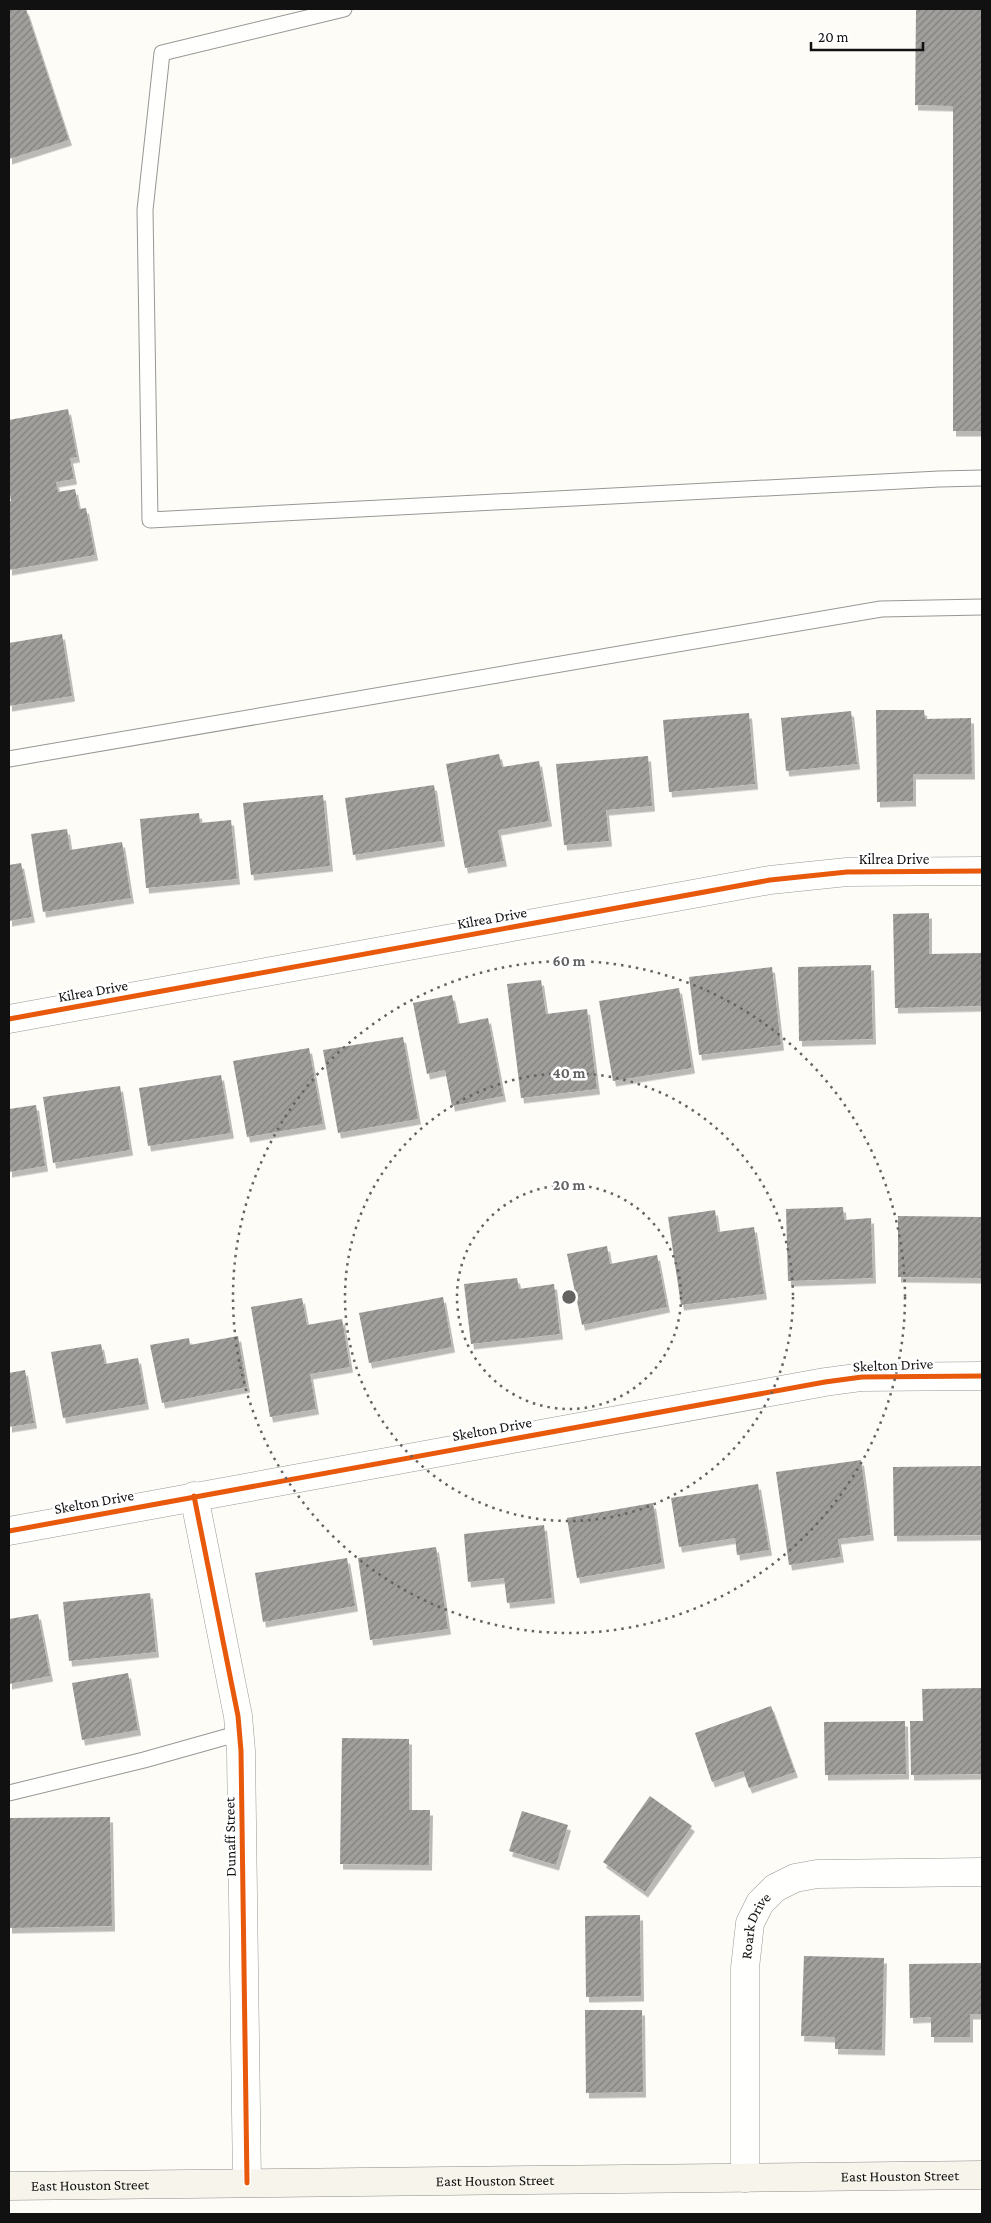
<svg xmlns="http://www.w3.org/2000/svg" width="991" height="2223" viewBox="0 0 991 2223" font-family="'Crimson Pro',serif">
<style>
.building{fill:url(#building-hatch);filter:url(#shadow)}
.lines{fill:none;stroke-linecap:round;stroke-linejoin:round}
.service-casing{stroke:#979795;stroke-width:17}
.minor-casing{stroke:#979795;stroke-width:29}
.secondary-casing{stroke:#8e8d8b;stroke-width:29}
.service{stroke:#fffffe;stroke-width:15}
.minor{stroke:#fffffe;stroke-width:28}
.secondary{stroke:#f6f4eb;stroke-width:28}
.cycleway-casing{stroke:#fff;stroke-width:8}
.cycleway{stroke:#e8590c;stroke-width:5}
.ring{fill:none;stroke:#646362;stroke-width:2.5;stroke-dasharray:2.5 5}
.labels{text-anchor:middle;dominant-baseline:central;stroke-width:5;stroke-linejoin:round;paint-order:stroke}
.street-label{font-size:15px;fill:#111;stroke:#fff}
.centre{fill:#646362;stroke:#fff;stroke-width:2.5}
.ring-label{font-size:15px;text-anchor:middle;font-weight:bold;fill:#646362;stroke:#fff;stroke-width:5;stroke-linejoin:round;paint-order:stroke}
</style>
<defs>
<pattern id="building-hatch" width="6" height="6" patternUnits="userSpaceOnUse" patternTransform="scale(1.25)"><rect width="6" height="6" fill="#a19f9c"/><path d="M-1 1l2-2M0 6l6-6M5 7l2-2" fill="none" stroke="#82807e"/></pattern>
<filter id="shadow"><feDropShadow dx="3" dy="5.5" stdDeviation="0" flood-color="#0004"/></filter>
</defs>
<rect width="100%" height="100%" fill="#fdfcf7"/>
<g class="building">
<polygon points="9,9 26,9 69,140 9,159"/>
<polygon points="916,9 982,9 982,431 953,431 953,106 915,105"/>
<polygon points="68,409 77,457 70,458 74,479 56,482 58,492 75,489 79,509 86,508 95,555 9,570 9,501 11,501 9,489 9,420"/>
<polygon points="62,634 72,696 9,706 9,643"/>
<polygon points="876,710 924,710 925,719 971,718 972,774 913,774 913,801 877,802"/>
<polygon points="851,711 857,764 786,771 781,718"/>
<polygon points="749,713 755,784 669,792 663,720"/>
<polygon points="499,754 502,767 539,761 549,821 498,830 504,861 465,868 446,764"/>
<polygon points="648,756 652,806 606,810 609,841 564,845 556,764"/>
<polygon points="434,785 442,841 353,855 345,798"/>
<polygon points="323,795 330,866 251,875 243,803"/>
<polygon points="199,813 200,823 231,820 237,879 146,888 140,819"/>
<polygon points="67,829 70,850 122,842 131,898 43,912 31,834"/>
<polygon points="21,863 32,917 9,921 9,865"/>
<polygon points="929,913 929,954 982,953 982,1006 895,1008 893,914"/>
<polygon points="871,965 873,1039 799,1041 798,967"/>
<polygon points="772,967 781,1045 699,1055 689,977"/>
<polygon points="541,980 546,1014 587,1009 597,1089 521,1098 507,984"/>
<polygon points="679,988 692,1068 613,1081 599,1001"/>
<polygon points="452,995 458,1024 488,1018 503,1096 452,1106 445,1070 427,1074 413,1003"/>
<polygon points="403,1037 418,1119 338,1133 323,1050"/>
<polygon points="309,1048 323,1124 247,1137 233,1061"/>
<polygon points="221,1075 231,1133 148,1146 139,1088"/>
<polygon points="120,1086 130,1150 53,1163 43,1097"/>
<polygon points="36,1105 45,1166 9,1172 9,1109"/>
<polygon points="843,1207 844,1220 871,1218 873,1278 788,1281 786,1209"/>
<polygon points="715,1210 718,1232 754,1227 764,1294 681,1305 668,1217"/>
<polygon points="898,1216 982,1217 982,1278 898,1277"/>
<polygon points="607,1246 610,1264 657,1255 667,1307 582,1325 567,1254"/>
<polygon points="517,1278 519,1289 554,1284 560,1334 471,1344 464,1284"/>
<polygon points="443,1297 452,1347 369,1363 359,1313"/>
<polygon points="302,1298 307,1325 342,1319 350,1367 310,1374 316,1409 270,1417 251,1307"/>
<polygon points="238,1336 247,1387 162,1403 150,1345 189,1338 190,1345"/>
<polygon points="101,1344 105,1364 138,1358 146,1404 63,1418 51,1352"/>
<polygon points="25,1370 34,1423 9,1427 9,1373"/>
<polygon points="861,1460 871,1535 838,1539 841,1557 789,1565 776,1472"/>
<polygon points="982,1466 982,1535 894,1536 893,1467"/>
<polygon points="758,1484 769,1550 737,1555 735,1538 679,1547 671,1498"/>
<polygon points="653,1503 662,1563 577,1578 567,1518"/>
<polygon points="544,1525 552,1598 507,1603 504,1578 468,1582 464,1534"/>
<polygon points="436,1547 448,1629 370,1640 358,1558"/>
<polygon points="347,1558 355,1606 263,1622 255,1573"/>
<polygon points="150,1593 156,1652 69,1661 63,1602"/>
<polygon points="38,1614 50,1676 9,1684 9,1619"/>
<polygon points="128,1673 138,1730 82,1740 72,1683"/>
<polygon points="982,1688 982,1774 911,1775 910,1721 923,1721 922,1689"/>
<polygon points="771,1706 795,1772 749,1788 743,1771 712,1782 695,1733"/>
<polygon points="905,1721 906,1774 825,1775 824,1722"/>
<polygon points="342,1738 409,1739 409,1810 430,1810 429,1865 340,1864"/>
<polygon points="650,1796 692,1826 645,1892 603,1862"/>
<polygon points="522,1811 568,1825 556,1865 509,1851"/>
<polygon points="110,1817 112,1926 9,1928 9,1818"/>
<polygon points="640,1915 641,1996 586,1997 585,1916"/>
<polygon points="804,1956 884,1958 882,2050 835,2049 835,2037 801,2036"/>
<polygon points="982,1963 982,2014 970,2014 970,2037 931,2037 931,2017 910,2018 909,1964"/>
<polygon points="585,2010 642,2010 643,2092 586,2093"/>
</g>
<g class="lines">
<g class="service-casing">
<g id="service">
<polyline points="344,9 162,53 145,210 150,520 939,479 982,478"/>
<polyline points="9,759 881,609 982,607"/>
<polyline points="9,1793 144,1760 240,1733"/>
</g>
</g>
<g class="minor-casing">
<g id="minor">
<polyline points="9,1019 770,880 847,872 982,871"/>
<polyline points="194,1496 238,1716 241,1751 247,2183"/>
<polyline points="9,1531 825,1382 862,1377 982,1376"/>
<path id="s1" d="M745 2178V1968L750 1923 760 1903 775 1888 795 1878 817 1874 982 1872"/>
</g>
</g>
<g class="secondary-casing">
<g id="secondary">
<path id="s2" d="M9 2186 982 2175"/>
</g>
</g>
<use href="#service" class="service"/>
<use href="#minor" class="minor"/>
<use href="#secondary" class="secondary"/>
<g class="cycleway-casing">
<g id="cycleway">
<polyline points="9,1019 770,880 847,872 982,871"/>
<polyline points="194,1496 238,1716 241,1751 247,2183"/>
<polyline points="9,1531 825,1382 862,1377 982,1376"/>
</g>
</g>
<use href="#cycleway" class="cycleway"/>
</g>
<g class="ring">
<circle cx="569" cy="1297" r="112"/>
<circle cx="569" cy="1297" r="224"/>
<circle cx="569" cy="1297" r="336"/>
</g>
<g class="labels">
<g class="street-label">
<text x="894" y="859">Kilrea Drive</text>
<text transform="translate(492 918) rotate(-10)">Kilrea Drive</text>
<text transform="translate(93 991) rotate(-10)">Kilrea Drive</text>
<text transform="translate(893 1365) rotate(-2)">Skelton Drive</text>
<text transform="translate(492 1429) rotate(-10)">Skelton Drive</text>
<text transform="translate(94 1502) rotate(-10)">Skelton Drive</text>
<text transform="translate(230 1837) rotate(-91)">Dunaff Street</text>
<text stroke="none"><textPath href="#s1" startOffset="254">Roark Drive</textPath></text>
<text stroke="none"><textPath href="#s2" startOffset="891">East Houston Street</textPath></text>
<text stroke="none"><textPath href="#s2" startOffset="486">East Houston Street</textPath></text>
<text stroke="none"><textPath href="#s2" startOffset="81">East Houston Street</textPath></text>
</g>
</g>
<circle cx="569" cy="1297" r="8" class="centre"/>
<g class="ring-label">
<text x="569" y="966">60 m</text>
<text x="569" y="1078">40 m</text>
<text x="569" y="1190">20 m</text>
</g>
<rect width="991" height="2223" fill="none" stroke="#111111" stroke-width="20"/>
<path d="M811 42v8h112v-8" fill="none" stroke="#111111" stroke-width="2.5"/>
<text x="818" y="42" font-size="15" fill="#111111" stroke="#ffffff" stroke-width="4" paint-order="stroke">20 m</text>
</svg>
